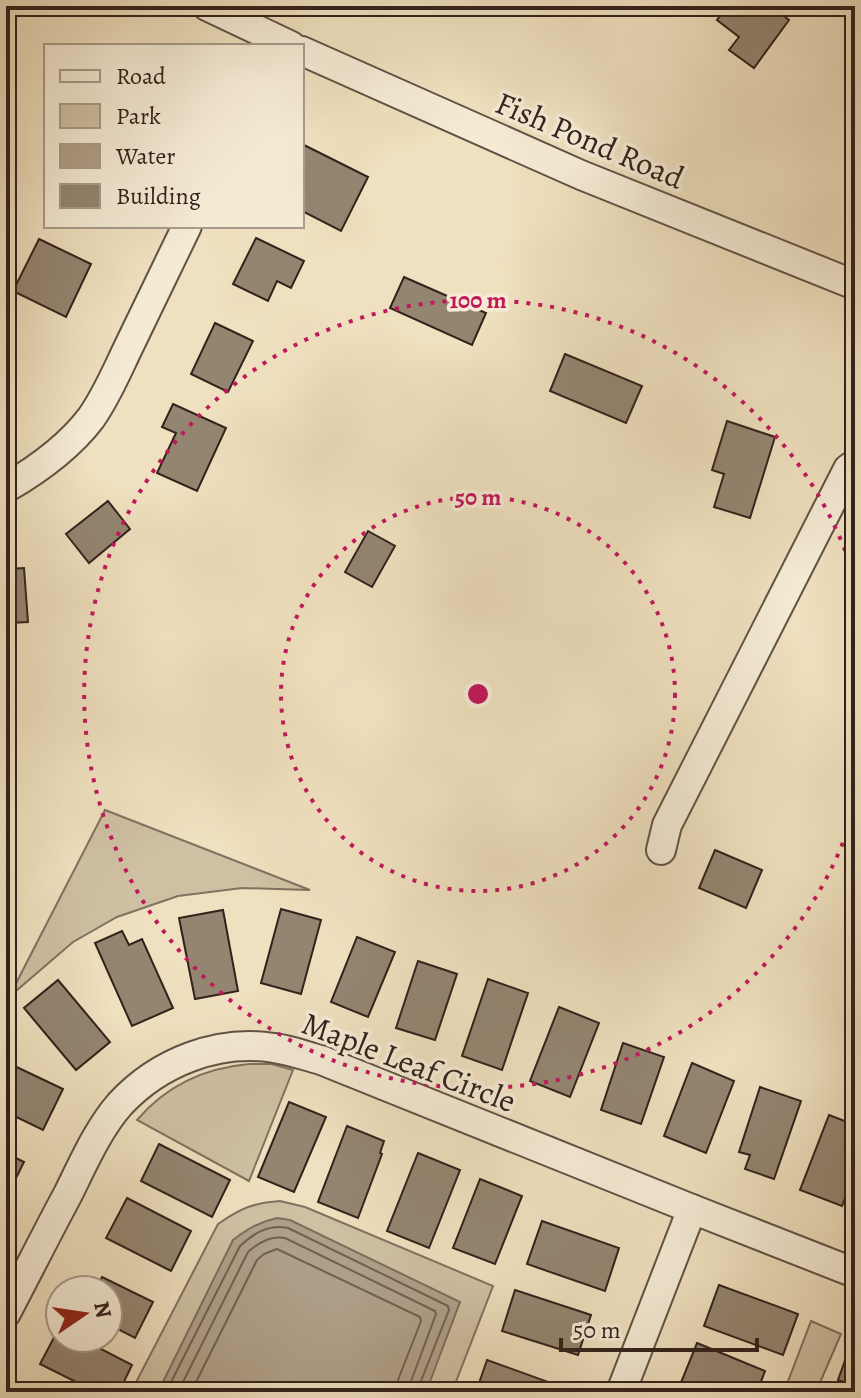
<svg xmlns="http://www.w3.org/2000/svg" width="861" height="1398" viewBox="0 0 861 1398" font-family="Alegreya,serif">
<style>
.green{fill:#cfc0a3;stroke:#807160;stroke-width:2}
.water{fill:#af9f88;stroke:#7d6d5d;stroke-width:2}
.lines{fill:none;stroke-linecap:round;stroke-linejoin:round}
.shore{stroke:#706052;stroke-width:2}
.building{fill:#948571;stroke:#32221c;stroke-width:2}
.minor-casing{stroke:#615245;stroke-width:32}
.minor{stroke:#f5ebd5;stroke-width:28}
.ring{fill:none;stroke:#c2185b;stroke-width:4;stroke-dasharray:4 8}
.labels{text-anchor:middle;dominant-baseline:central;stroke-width:7;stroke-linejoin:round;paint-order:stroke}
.street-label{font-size:32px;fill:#32221c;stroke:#f5ebd5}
.centre{fill:#c2185b;stroke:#f5ebd5;stroke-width:4}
.ring-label{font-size:24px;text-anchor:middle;font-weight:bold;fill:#c2185b;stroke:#f5ebd5;stroke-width:7;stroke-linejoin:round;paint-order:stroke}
</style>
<rect width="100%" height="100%" fill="#efe0bf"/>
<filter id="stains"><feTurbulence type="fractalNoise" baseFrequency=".0025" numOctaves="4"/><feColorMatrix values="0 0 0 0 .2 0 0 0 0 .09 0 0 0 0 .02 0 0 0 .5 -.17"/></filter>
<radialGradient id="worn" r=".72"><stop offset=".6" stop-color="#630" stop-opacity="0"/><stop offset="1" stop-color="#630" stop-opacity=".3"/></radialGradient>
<g class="green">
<polygon points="105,810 310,890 242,888 178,896 117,917 73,942 9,997"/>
<path d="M249 1064H272L293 1070 249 1181 137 1120C166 1086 204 1068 249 1064Z"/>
<path d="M280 1201 305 1207 493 1286 452 1392H131L218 1224C241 1208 253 1203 280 1201Z"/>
<polygon points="811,1321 841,1334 816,1392 784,1392"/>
</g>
<path class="water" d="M277 1218 290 1220 460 1302 426 1392H158L233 1240C247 1229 259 1222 277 1218Z"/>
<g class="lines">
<g class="shore">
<path d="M166 1392 240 1246C254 1233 269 1224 288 1228L448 1306 449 1310 419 1386V1392"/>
<path d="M178 1392 248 1252C258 1243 270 1235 285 1238L435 1311 436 1314 410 1384 409 1392"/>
<polyline points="191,1392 257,1260 264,1254 277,1249 420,1317 421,1321 398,1380 397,1392"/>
</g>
</g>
<g class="building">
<polygon points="727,6 771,6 789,20 754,68 729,50 739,37 717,20"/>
<polygon points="302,144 368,177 341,231 302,211"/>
<polygon points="256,238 304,261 291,288 277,281 268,301 233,284"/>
<polygon points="39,239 91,264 66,317 13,291"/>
<polygon points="404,277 486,313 472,345 390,308"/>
<polygon points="215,323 253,341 228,392 191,374"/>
<polygon points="565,354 642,386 626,423 550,391"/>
<polygon points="173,404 226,428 197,491 157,473 176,433 162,427"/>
<polygon points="727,421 775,437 750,518 714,507 724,474 712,470"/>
<polygon points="108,501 130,529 89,563 66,534"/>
<polygon points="368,531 395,546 372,587 345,572"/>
<polygon points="24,568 28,622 7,623 8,639 6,639 6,569"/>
<polygon points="715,850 762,870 746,908 699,888"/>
<polygon points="281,909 321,920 301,994 261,983"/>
<polygon points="223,910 238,991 195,999 179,918"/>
<polygon points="122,931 129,945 142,939 173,1008 132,1026 95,943"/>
<polygon points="357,937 395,952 368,1017 331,1002"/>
<polygon points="418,961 457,974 435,1040 396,1028"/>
<polygon points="488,979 528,993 502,1070 462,1056"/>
<polygon points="58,980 110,1042 76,1070 24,1008"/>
<polygon points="559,1007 599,1023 570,1097 530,1081"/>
<polygon points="623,1043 664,1057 641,1124 601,1110"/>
<polygon points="6,1062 63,1089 43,1130 6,1112"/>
<polygon points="692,1063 734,1081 706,1153 664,1136"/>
<polygon points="760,1087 801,1101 774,1179 745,1169 750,1155 739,1152"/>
<polygon points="289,1102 326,1117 294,1192 258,1177"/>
<polygon points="829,1115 855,1125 855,1172 842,1206 800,1190"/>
<polygon points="347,1126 384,1141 380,1153 382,1154 358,1218 318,1202"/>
<polygon points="159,1144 230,1180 212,1217 141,1181"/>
<polygon points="6,1153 24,1162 7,1196 6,1196"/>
<polygon points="418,1153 460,1170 429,1248 387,1231"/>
<polygon points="480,1179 522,1196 495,1264 453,1248"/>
<polygon points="127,1198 191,1231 171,1271 106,1238"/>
<polygon points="542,1221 619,1248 605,1291 527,1264"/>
<polygon points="102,1277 153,1302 135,1338 108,1324 108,1290 95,1290"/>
<polygon points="719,1285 798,1314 783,1355 704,1326"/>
<polygon points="515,1290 591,1315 578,1355 502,1331"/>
<polygon points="59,1328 60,1338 80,1338 132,1365 119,1392 96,1392 40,1364"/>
<polygon points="853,1338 855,1339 855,1386 838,1380"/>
<polygon points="697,1343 765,1371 757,1392 697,1392 680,1385"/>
<polygon points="487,1360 562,1387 560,1392 476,1392"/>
</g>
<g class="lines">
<g class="minor-casing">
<g id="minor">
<polyline points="207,6 291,46"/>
<polyline points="302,51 581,175 855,285"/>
<path d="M6 488C37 470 69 447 91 418 106 397 117 371 128 348 148 307 167 267 187 226"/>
<polyline points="661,850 667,825 848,469 855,464"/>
<path d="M6 1313C27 1273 47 1233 68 1194 83 1164 98 1129 120 1104 159 1062 218 1039 274 1048 290 1050 306 1056 321 1060L692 1209 855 1273"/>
<polyline points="621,1392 692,1209"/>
</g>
</g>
<use href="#minor" class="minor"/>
</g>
<g class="ring">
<circle cx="478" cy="694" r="197"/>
<path d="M855 809A394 394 0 1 1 855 579"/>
</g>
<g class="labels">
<g class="street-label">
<text transform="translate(590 140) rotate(23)">Fish Pond Road</text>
<text transform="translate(409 1062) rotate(21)">Maple Leaf Circle</text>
</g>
</g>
<circle cx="478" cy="694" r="12" class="centre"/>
<g class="ring-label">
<text x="478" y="308">100 m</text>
<text x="478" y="505">50 m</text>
</g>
<rect width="861" height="1398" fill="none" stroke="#efe0bf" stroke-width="32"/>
<rect x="8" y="8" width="845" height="1382" fill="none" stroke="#32221c" stroke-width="4"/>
<rect x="16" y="16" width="829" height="1366" fill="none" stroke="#32221c" stroke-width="2"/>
<rect x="44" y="44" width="260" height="184" fill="#f5ebd5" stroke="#a79b8b" stroke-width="2"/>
<rect x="60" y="70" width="40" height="12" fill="#f5ebd5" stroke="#a79b8b" stroke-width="2"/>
<text x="116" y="84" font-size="24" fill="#32221c">Road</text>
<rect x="60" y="104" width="40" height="24" fill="#cfc0a3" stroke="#a79b8b" stroke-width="2"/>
<text x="116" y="124" font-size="24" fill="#32221c">Park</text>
<rect x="60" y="144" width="40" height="24" fill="#af9f88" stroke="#a79b8b" stroke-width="2"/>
<text x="116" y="164" font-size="24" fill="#32221c">Water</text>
<rect x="60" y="184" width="40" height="24" fill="#948571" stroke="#a79b8b" stroke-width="2"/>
<text x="116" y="204" font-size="24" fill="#32221c">Building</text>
<g transform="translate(84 1314) rotate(77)"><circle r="38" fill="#f5ebd5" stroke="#a79b8b" stroke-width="2"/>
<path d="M0-6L14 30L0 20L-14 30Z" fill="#8f2418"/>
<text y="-12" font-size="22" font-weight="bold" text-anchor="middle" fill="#32221c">N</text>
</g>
<path d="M561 1338v12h196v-12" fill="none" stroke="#32221c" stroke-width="4"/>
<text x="573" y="1338" font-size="24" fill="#32221c" stroke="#f5ebd5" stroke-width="6" paint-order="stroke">50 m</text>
<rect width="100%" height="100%" filter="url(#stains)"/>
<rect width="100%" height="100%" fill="url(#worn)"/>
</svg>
